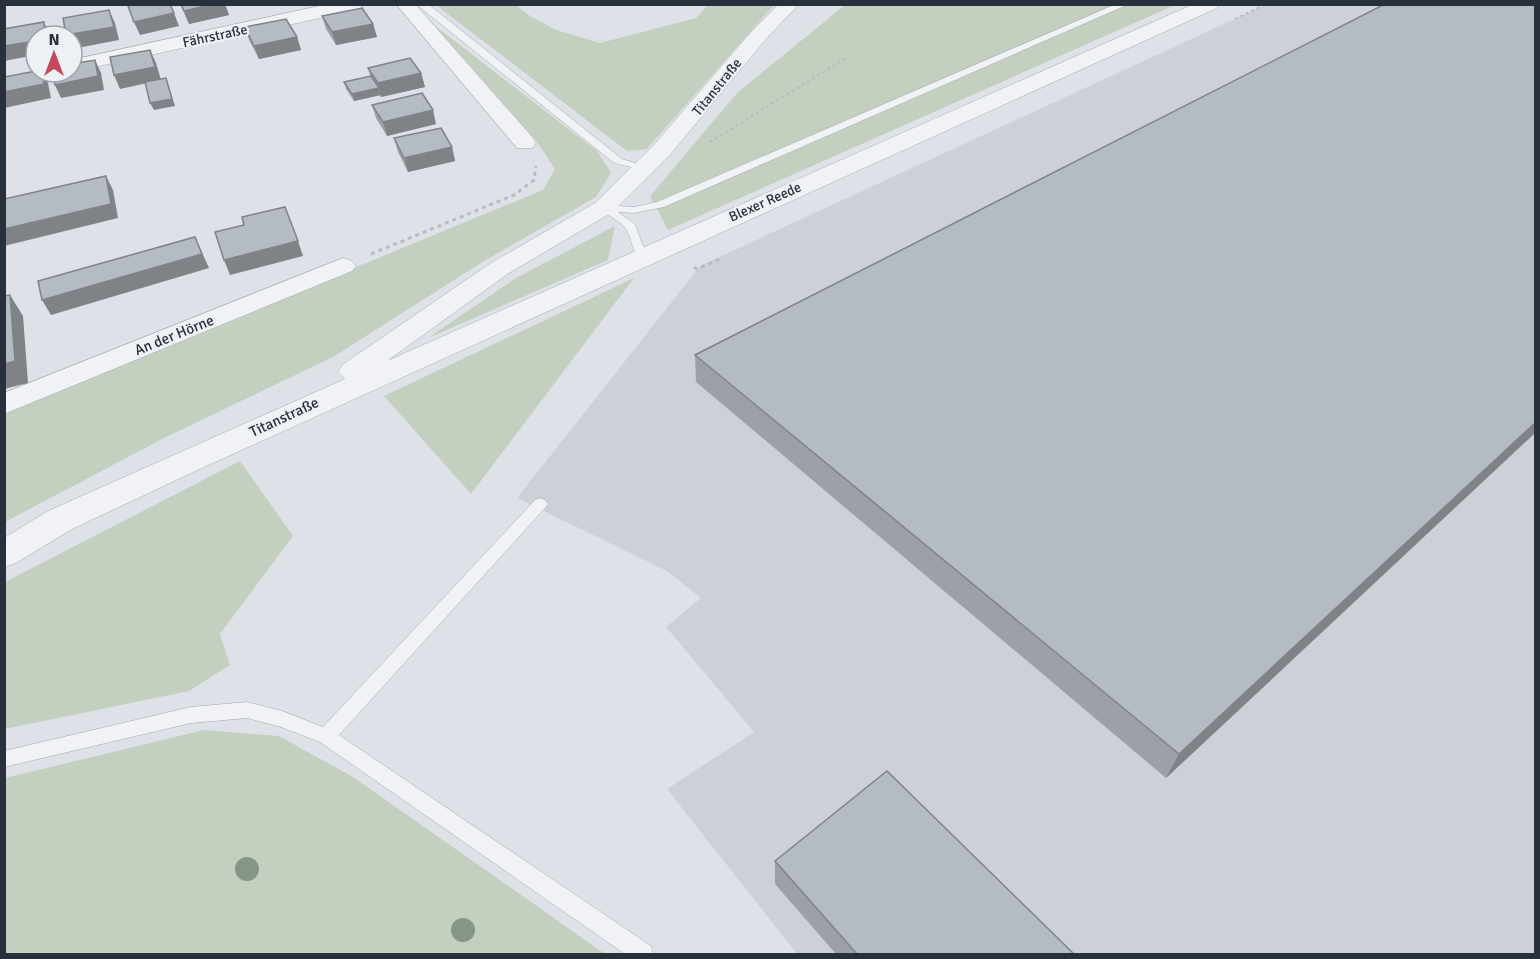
<svg xmlns="http://www.w3.org/2000/svg" width="1540" height="959" viewBox="0 0 1540 959" font-family="Signika,sans-serif">
<style>
.built{fill:#ccd1d8}
.green{fill:#c4d0bf}
.lines{fill:none;stroke-linecap:round;stroke-linejoin:round}
.service-casing{stroke:#a4a8b0;stroke-width:1}
.minor-casing{stroke:#a4a8b0;stroke-width:1}
.tertiary-casing{stroke:#a4a8b0;stroke-width:1}
.path-far1{stroke:#b8bcc1;stroke-width:2;stroke-dasharray:3 3;stroke-linecap:butt}
.path{stroke:#b8bcc1;stroke-width:3;stroke-dasharray:4 4;stroke-linecap:butt}
.service{fill:#f0f2f5;fill-rule:evenodd}
.minor{fill:#f0f2f5;fill-rule:evenodd}
.tertiary{fill:#f0f2f5;fill-rule:evenodd}
.tree{fill:#859586}
.wall{fill:#9ca1a8}
.shaded-wall{fill:#7f8388}
.building{fill:#b5bbc3;stroke:#7f8388;stroke-width:1.5}
.labels{text-anchor:middle;dominant-baseline:central;stroke-width:4.5;stroke-linejoin:round;paint-order:stroke}
.far-street-label{font-size:14px;fill:#28303c;stroke:#edf0f4}
.street-label{font-size:15px;fill:#28303c;stroke:#edf0f4}
</style>
<rect width="100%" height="100%" fill="#dee1e7"/>
<polygon class="built" points="1265,5 1535,5 1535,954 797,954 667,789 754,732 666,627 701,598 667,571 517,498 700,266"/>
<g class="green">
<polygon points="436,5 516,5 530,16 556,30 600,43 696,18 708,5 774,5 647,149 627,151"/>
<polygon points="845,5 1175,5 668,230 650,196 738,92"/>
<polygon points="434,25 597,151 611,173 596,197 484,261 333,357 164,438 5,522 5,412 543,190 555,169 537,142"/>
<polygon points="615,226 608,260 428,338 516,278"/>
<polygon points="634,278 471,494 384,396"/>
<polygon points="240,461 293,536 220,634 230,665 189,691 5,729 5,582"/>
<polygon points="204,730 279,736 353,777 605,954 5,954 5,778"/>
</g>
<g class="lines">
<g class="service-casing">
<g id="service">
<polygon points="413,4 428,4 622,159 648,167 648,171 614,163 421,8"/>
<path d="M1116 4H1129L664 207 634 213 618 212 635 224 643 246 653 255 651 258C630 262 634 238 625 228 619 220 605 214 597 208L603 205 634 207 657 202Z"/>
<polygon points="540,498 545,500 548,504 545,508 339,735 651,946 653,954 625,954 320,742 281,727 247,718 191,723 4,767 4,751 191,707 247,702 282,711 323,727 535,500"/>
</g>
</g>
<g class="minor-casing">
<g id="minor">
<polygon points="396,4 415,4 533,138 536,143 533,148 517,148"/>
<polygon points="779,4 799,4 765,40 669,156 611,213 509,273 387,361 1194,4 1219,4 1217,8 202,468 72,529 16,563 4,567 4,538 48,511 345,379 338,372 342,365 491,263 595,203 653,146 751,32"/>
<polygon points="343,258 352,261 356,266 352,271 4,414 4,393"/>
</g>
</g>
<g class="tertiary-casing">
<polygon id="tertiary" points="328,4 366,4 357,10 72,72 71,72 72,60"/>
</g>
<g class="path-far1">
<polyline points="1235,19 1266,4"/>
<polyline points="710,142 846,58"/>
</g>
<g class="path">
<polyline points="371,254 514,195 534,180 536,166"/>
<polyline points="694,267 697,269 720,259"/>
</g>
<use href="#service" class="service"/>
<use href="#minor" class="minor"/>
<use href="#tertiary" class="tertiary"/>
</g>
<g class="tree">
<circle cx="247" cy="869" r="12"/>
<circle cx="463" cy="930" r="12"/>
</g>
<g class="wall">
<polygon points="180,4 225,4 229,15 189,24"/>
<polygon points="1536,4 1536,432 1166,778 696,382 695,355"/>
<polygon points="322,16 373,24 377,37 336,45 326,29"/>
<polygon points="245,27 297,37 301,50 259,59 249,40"/>
<polygon points="368,68 421,73 425,87 381,97 380,95 354,101 346,89 344,82 370,76"/>
<polygon points="372,105 436,124 387,136 376,118"/>
<polygon points="394,138 452,147 455,161 408,172 398,152"/>
<polygon points="775,861 1074,954 836,954 775,884"/>
</g>
<g class="shaded-wall">
<polygon points="214,4 225,4 229,15 189,24 184,11"/>
<polygon points="109,10 115,23 119,40 72,49 72,36 66,35"/>
<polygon points="174,13 179,26 140,35 134,22"/>
<polygon points="44,22 50,35 50,36 45,36"/>
<polygon points="373,24 377,37 336,45 332,32"/>
<polygon points="297,37 301,50 259,59 254,46"/>
<polygon points="36,41 36,55 4,61 4,46"/>
<polygon points="150,50 156,63 161,80 120,89 114,75"/>
<polygon points="95,60 101,73 104,90 61,98 55,85"/>
<polygon points="42,72 48,83 51,98 4,108 4,92"/>
<polygon points="421,73 425,87 381,97 378,83"/>
<polygon points="166,78 175,106 154,110 150,103"/>
<polygon points="379,88 381,95 354,101 352,94"/>
<polygon points="433,110 436,124 387,136 383,122"/>
<polygon points="452,147 455,161 408,172 404,158"/>
<polygon points="106,176 113,190 118,218 4,246 4,229"/>
<polygon points="195,237 209,268 51,315 42,300"/>
<polygon points="298,241 303,256 230,275 224,260"/>
<polygon points="4,277 8,320 4,315"/>
<polygon points="10,295 23,316 28,383 4,389 4,364"/>
<polygon points="1536,422 1536,432 1166,778 1179,754"/>
</g>
<g class="building">
<polygon points="137,4 170,4 174,13 134,22 128,6"/>
<polygon points="181,4 214,4 184,11"/>
<polygon points="1385,4 1536,4 1536,422 1179,754 695,355"/>
<polygon points="362,8 373,24 332,32 322,16"/>
<polygon points="109,10 114,27 66,35 63,18"/>
<polygon points="286,19 297,37 254,46 245,27"/>
<polygon points="44,22 45,36 36,36 36,41 4,46 4,29"/>
<polygon points="150,50 155,67 114,75 110,57"/>
<polygon points="410,58 421,73 378,83 368,68"/>
<polygon points="95,60 98,76 55,85 53,72 72,72 72,64"/>
<polygon points="36,71 36,72 42,72 44,84 4,92 4,77"/>
<polygon points="371,76 379,88 352,94 344,82"/>
<polygon points="166,78 172,99 150,103 145,82"/>
<polygon points="422,93 433,110 383,122 372,105"/>
<polygon points="441,128 452,147 404,158 394,138"/>
<polygon points="106,176 111,204 4,229 4,199"/>
<polygon points="285,207 298,241 224,260 215,232 244,225 242,217"/>
<polygon points="195,237 202,254 42,300 38,281"/>
<polygon points="10,295 15,361 4,364 4,296"/>
<polygon points="887,771 1074,954 857,954 775,861"/>
</g>
<g class="labels">
<g class="far-street-label">
<text transform="translate(215 36) rotate(-12)">Fährstraße</text>
<text transform="translate(717 87) rotate(-51)">Titanstraße</text>
<text transform="translate(765 202) rotate(-24)">Blexer Reede</text>
</g>
<g class="street-label">
<text transform="translate(174 335) rotate(-22)">An der Hörne</text>
<text transform="translate(284 417) rotate(-25)">Titanstraße</text>
</g>
</g>
<rect width="1540" height="959" fill="none" stroke="#28303c" stroke-width="12"/>
<g transform="translate(54 54)"><circle r="28" fill="#edf0f4" stroke="#9ea3aa" stroke-width="1.5"/>
<path d="M0-4.5L10 22L0 15L-10 22Z" fill="#c5495d"/>
<text y="-9" font-size="16" font-weight="bold" text-anchor="middle" fill="#28303c">N</text>
</g>
</svg>
